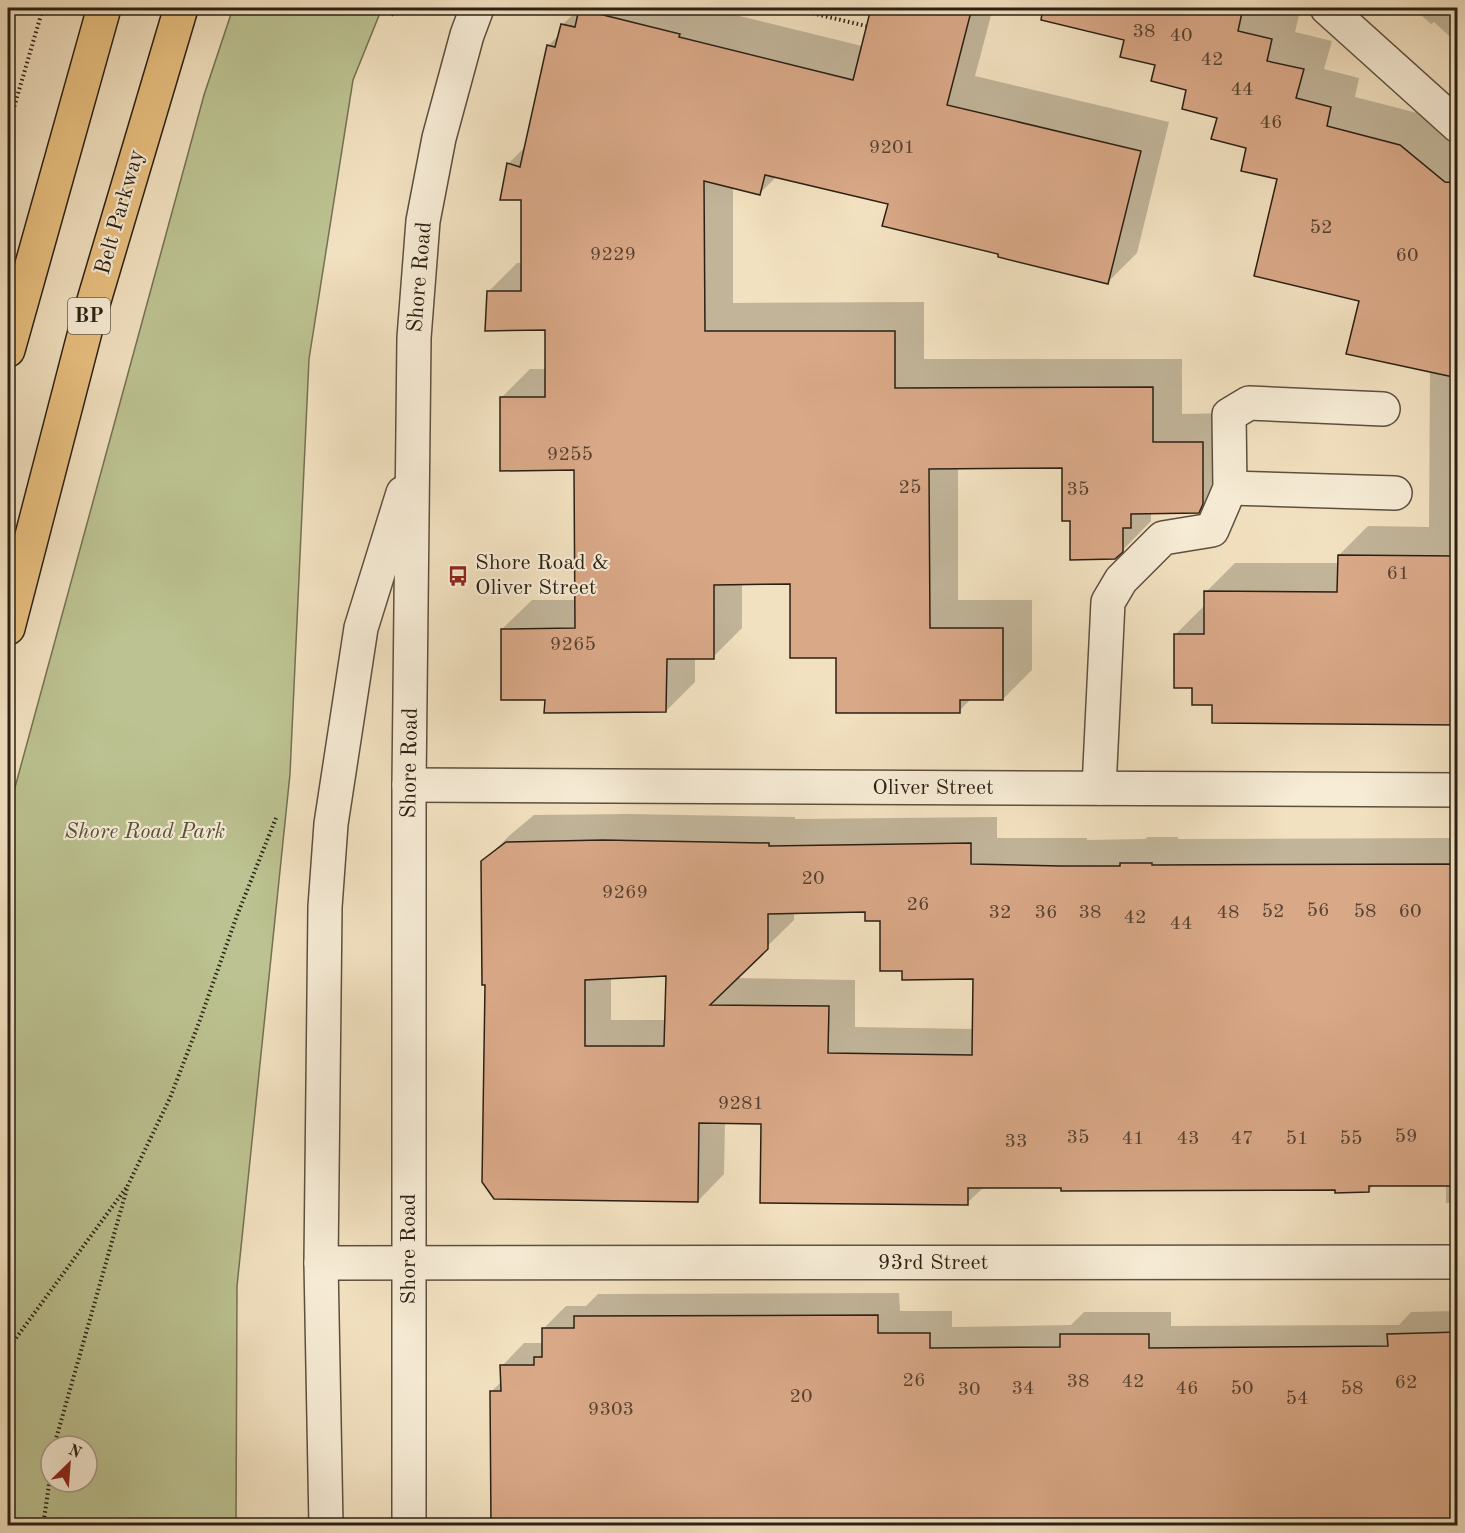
<svg xmlns="http://www.w3.org/2000/svg" width="1465" height="1533" viewBox="0 0 1465 1533" font-family="'Old Standard TT',serif">
<style>
.green{fill:#bcc291;stroke:#747152;stroke-width:1.5;fill-rule:evenodd}
.shadow{fill:#0003;fill-rule:evenodd}
.building{fill:#d9a887;stroke:#2b2014;stroke-width:1.5;fill-rule:evenodd}
.lines{fill:none;stroke-linecap:round;stroke-linejoin:round}
.minor-casing{stroke:#5d503f;stroke-width:36}
.highway-casing{stroke:#2b2014;stroke-width:36}
.path{stroke:#2b2014;stroke-width:4;stroke-dasharray:1.5 3;stroke-linecap:butt}
.minor{stroke:#f7ecd6;stroke-width:33}
.highway{stroke:#e9c080;stroke-width:33}
.labels{text-anchor:middle;dominant-baseline:central;stroke-width:4.5;stroke-linejoin:round;paint-order:stroke}
.number-label{font-size:20px;fill:#564231}
.shield{fill:#f7ecd6;stroke:#685d4e;stroke-width:1.5}
.shield-label{font-size:21px;font-weight:bold;fill:#2b2014}
.street-label{font-size:22px;fill:#2b2014;stroke:#f7ecd6}
.poi-label{font-size:22px;fill:#2b2014;stroke:#f7ecd6;text-anchor:start}
.park-label{font-size:22px;font-style:italic;fill:#56513a;stroke:#f7ecd6}
</style>
<rect width="100%" height="100%" fill="#f2e1c0"/>
<filter id="stains"><feTurbulence type="fractalNoise" baseFrequency=".00333" numOctaves="4"/><feColorMatrix values="0 0 0 0 .2 0 0 0 0 .09 0 0 0 0 .02 0 0 0 .5 -.17"/></filter>
<radialGradient id="worn" r=".72"><stop offset=".6" stop-color="#630" stop-opacity="0"/><stop offset="1" stop-color="#630" stop-opacity=".3"/></radialGradient>
<path class="green" d="M233 8H382L353 80 309 359 290 774 237 1286 236 1525H8V813L204 95ZM51 1446H87V1482H51Z"/>
<g class="shadow">
<polygon points="580,8 707,8 862,46 872,8 993,8 975,76 1169,122 1137,253 1108,282 1000,253 890,203 777,176 760,193 733,187 733,303 924,302 924,359 1182,359 1182,414 1231,413 1228,482 1198,512 1151,512 1151,521 1115,558 1072,519 1063,467 958,467 958,600 1032,600 1032,670 1003,699 971,699 959,711 838,657 791,583 742,583 742,628 713,657 695,657 695,682 666,711 546,699 502,629 532,600 576,600 576,469 501,398 530,369 546,369 546,329 488,292 517,263 523,263 522,199 508,164 526,146 548,46 560,34 562,25"/>
<polygon points="1035,8 1287,8 1300,11 1295,32 1332,41 1324,69 1359,78 1355,97 1429,116 1458,140 1455,152 1458,155 1458,723 1213,703 1193,687 1176,634 1205,605 1206,592 1235,563 1339,563 1339,555 1368,526 1429,527 1430,370 1361,300 1279,178 1219,117 1188,88 1126,39"/>
<polygon points="1413,8 1458,8 1458,44 1434,22 1431,24"/>
<path d="M630 814 795 817V819L997 817V838H1087V840L1145 839 1148 837H1178V839L1454 838 1458 834V1203H1446V1185H1374L1368 1191 1336 1189 984 1187 967 1203 763 1122H725L724 1174 698 1201 486 983 483 862 510 835 534 815ZM866 911 882 919 903 969 974 978V1029L855 1027V980L735 978 794 920V912ZM667 974 666 1020H611V977Z"/>
<polygon points="899,1293 900,1311 952,1311 952,1327 1071,1325 1084,1312 1171,1312 1171,1326 1399,1325 1411,1312 1458,1311 1458,1526 492,1526 492,1391 502,1381 502,1366 524,1343 543,1343 544,1328 566,1306 586,1306 598,1294"/>
</g>
<g class="building">
<polygon points="871,8 972,8 947,105 1141,151 1108,284 998,257 998,254 882,226 888,204 765,175 760,195 704,181 705,331 895,331 895,388 1153,387 1153,442 1203,442 1203,504 1199,513 1131,514 1131,528 1123,528 1123,552 1115,559 1070,560 1070,521 1062,521 1062,468 929,469 930,628 1003,628 1003,700 960,700 960,713 836,713 836,658 790,658 790,584 714,585 714,659 667,659 666,712 544,713 545,700 501,700 501,629 575,628 574,470 500,471 500,397 545,397 545,330 485,331 487,291 521,291 521,200 500,200 507,163 520,167 547,45 555,47 561,24 575,27 579,9 680,34 679,37 853,80"/>
<polygon points="1043,8 1243,8 1238,31 1272,39 1267,61 1304,69 1296,98 1331,107 1327,126 1400,145 1445,182 1458,183 1458,378 1346,354 1359,301 1254,276 1277,179 1241,171 1246,148 1211,139 1217,118 1182,109 1186,90 1151,81 1155,65 1120,57 1124,40 1041,20"/>
<polygon points="1338,555 1458,556 1458,725 1212,723 1212,705 1192,705 1192,688 1174,688 1174,634 1204,634 1204,591 1337,592"/>
<path d="M603 840 769 843V846L971 843V864L1060 866H1120V863H1152V865L1458 864V1186H1369V1192L1335 1193V1190L1061 1191V1188H968V1205L760 1203 761 1124 699 1123 698 1202 494 1199 482 1182 485 985H482L481 861 506 842ZM865 912V921H880V971H902V980L973 979 972 1055 828 1053 829 1006 710 1005 768 949V914ZM666 976 664 1046H585V980Z"/>
<polygon points="878,1315 878,1333 930,1333 930,1348 1060,1347 1060,1334 1149,1334 1149,1348 1388,1346 1387,1334 1458,1332 1458,1432 1452,1432 1450,1526 491,1526 490,1391 501,1391 500,1365 534,1365 534,1357 542,1357 542,1328 574,1328 574,1316"/>
</g>
<g class="lines">
<g class="minor-casing">
<g id="minor">
<polyline points="1327,8 1458,126"/>
<polyline points="1230,488 1395,493"/>
<polyline points="409,785 1458,790"/>
<polyline points="1099,788 1108,602 1121,580 1163,538 1212,530 1230,488 1229,415 1249,403 1383,409"/>
<polyline points="321,1263 1458,1262"/>
<polyline points="326,1526 321,1263 325,907 331,824 361,628 403,493"/>
<polyline points="409,1526 409,785 414,338 423,221 439,138 467,35 477,8"/>
</g>
</g>
<g class="highway-casing">
<g id="highway">
<polyline points="8,350 104,8"/>
<polyline points="8,628 87,324 181,8"/>
</g>
</g>
<g class="path">
<polyline points="386,8 396,17"/>
<polyline points="791,8 866,26"/>
<polyline points="8,128 43,8"/>
<polyline points="8,1349 126,1188"/>
<polyline points="54,1446 128,1185 170,1098 200,1020 236,918 276,818"/>
<polyline points="43,1526 51,1471"/>
</g>
<use href="#minor" class="minor"/>
<use href="#highway" class="highway"/>
</g>
<defs>
<g id="bus-bare" transform="scale(1.62)"><path d="M-5-6H5V4H4V6H2V4H-2V6H-4V4H-5ZM-3.5-4V0h7V-4ZM-3.5 1.2v1.5H-2V1.2ZM2 1.2v1.5H3.5V1.2Z" fill="#8f2418" stroke="#f7ecd6" stroke-width="2.5" paint-order="stroke"/></g>
</defs>
<g fill-rule="evenodd">
<use href="#bus-bare" x="458" y="576"/>
</g>
<g class="labels">
<g class="number-label">
<text x="1144" y="32">38</text>
<text x="1181" y="36">40</text>
<text x="1212" y="60">42</text>
<text x="1242" y="90">44</text>
<text x="1271" y="123">46</text>
<text x="892" y="148">9201</text>
<text x="1321" y="228">52</text>
<text x="613" y="255">9229</text>
<text x="1407" y="256">60</text>
<text x="570" y="455">9255</text>
<text x="910" y="488">25</text>
<text x="1078" y="490">35</text>
<text x="1398" y="574">61</text>
<text x="573" y="645">9265</text>
<text x="813" y="879">20</text>
<text x="625" y="893">9269</text>
<text x="918" y="905">26</text>
<text x="1318" y="911">56</text>
<text x="1273" y="912">52</text>
<text x="1365" y="912">58</text>
<text x="1410" y="912">60</text>
<text x="1000" y="913">32</text>
<text x="1046" y="913">36</text>
<text x="1090" y="913">38</text>
<text x="1228" y="913">48</text>
<text x="1135" y="918">42</text>
<text x="1181" y="924">44</text>
<text x="741" y="1104">9281</text>
<text x="1406" y="1137">59</text>
<text x="1078" y="1138">35</text>
<text x="1133" y="1139">41</text>
<text x="1188" y="1139">43</text>
<text x="1242" y="1139">47</text>
<text x="1297" y="1139">51</text>
<text x="1351" y="1139">55</text>
<text x="1016" y="1142">33</text>
<text x="914" y="1381">26</text>
<text x="1078" y="1382">38</text>
<text x="1133" y="1382">42</text>
<text x="1406" y="1383">62</text>
<text x="1023" y="1389">34</text>
<text x="1187" y="1389">46</text>
<text x="1242" y="1389">50</text>
<text x="1352" y="1389">58</text>
<text x="969" y="1390">30</text>
<text x="801" y="1397">20</text>
<text x="1297" y="1399">54</text>
<text x="611" y="1410">9303</text>
</g>
<rect class="shield" x="68" y="298" width="42" height="36" rx="4.5"/>
<g class="shield-label">
<text x="89" y="316">BP</text>
</g>
<g class="street-label">
<text transform="translate(120 212) rotate(-74)">Belt Parkway</text>
<text transform="translate(420 277) rotate(-85)">Shore Road</text>
<text transform="translate(410 763) rotate(-89)">Shore Road</text>
<text x="933" y="788">Oliver Street</text>
<text transform="translate(409 1249) rotate(-90)">Shore Road</text>
<text x="933" y="1263">93rd Street</text>
</g>
<g class="poi-label">
<text x="475" y="563">Shore Road &amp;<tspan x="475" dy="25">Oliver Street</tspan></text>
</g>
<g class="park-label">
<text x="145" y="832">Shore Road Park</text>
</g>
</g>
<rect width="1465" height="1533" fill="none" stroke="#f2e1c0" stroke-width="30"/>
<rect x="9" y="9" width="1447" height="1515" fill="none" stroke="#2b2014" stroke-width="3"/>
<rect x="15" y="15" width="1435" height="1503" fill="none" stroke="#2b2014" stroke-width="1.5"/>
<g transform="translate(69 1464) rotate(25)"><circle r="28" fill="#f7ecd6" stroke="#a59a88" stroke-width="1.5"/>
<path d="M0-4.5L10 22L0 15L-10 22Z" fill="#8f2418"/>
<text y="-9" font-size="16" font-weight="bold" text-anchor="middle" fill="#2b2014">N</text>
</g>
<rect width="100%" height="100%" filter="url(#stains)"/>
<rect width="100%" height="100%" fill="url(#worn)"/>
</svg>
